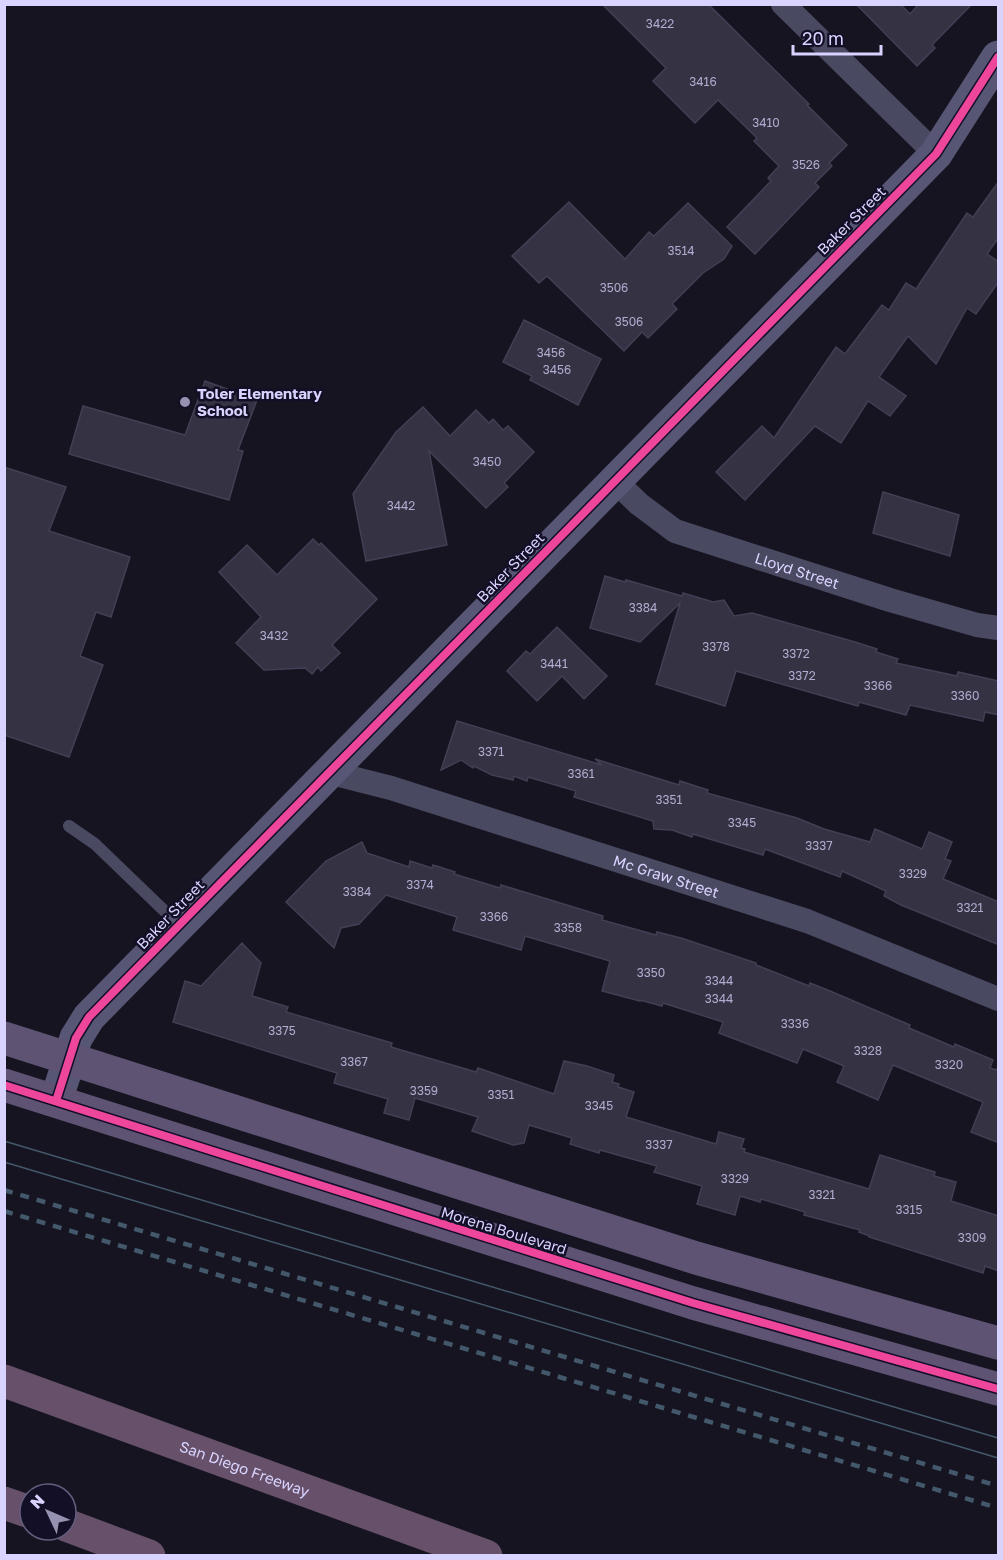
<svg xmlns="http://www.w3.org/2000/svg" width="1003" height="1560" viewBox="0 0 1003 1560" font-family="'Golos Text',sans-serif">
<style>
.building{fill:#343243;stroke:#433f54;stroke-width:1.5}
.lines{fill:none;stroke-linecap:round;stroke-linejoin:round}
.lane{stroke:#4a4962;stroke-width:12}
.street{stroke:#4a4962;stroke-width:24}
.secondary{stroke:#575674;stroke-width:33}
.primary{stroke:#5e5373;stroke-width:33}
.highway{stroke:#67516a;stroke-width:33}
.tram{stroke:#43596b;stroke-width:1.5}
.rail{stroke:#43596b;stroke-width:4.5;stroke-dasharray:9 8;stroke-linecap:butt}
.cycleway-casing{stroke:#130f26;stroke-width:11}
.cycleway{stroke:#ed469a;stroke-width:8}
.poi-dot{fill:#9591b1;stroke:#130f26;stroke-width:2}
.labels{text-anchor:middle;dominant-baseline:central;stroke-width:5;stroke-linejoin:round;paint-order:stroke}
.number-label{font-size:12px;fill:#b0acd0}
.street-label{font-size:15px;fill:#d9d4ff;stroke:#130f26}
.poi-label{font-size:15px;font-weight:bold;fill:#d9d4ff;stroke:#130f26;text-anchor:start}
</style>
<rect width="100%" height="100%" fill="#161421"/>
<g class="building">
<polygon points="602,4 708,4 809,104 807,105 847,145 829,163 832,166 815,183 819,187 755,254 727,227 771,181 768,178 779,166 754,141 757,138 718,100 695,123 653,81 666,68"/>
<polygon points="856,4 900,4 910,14 919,4 972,4 932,45 935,48 917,66"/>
<polygon points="999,181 999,237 987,254 999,262 999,281 976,314 967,308 936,364 908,336 879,377 906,396 890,416 868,401 841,443 815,426 745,500 716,472 762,426 774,438 836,347 845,354 882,305 889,310 906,283 916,289 967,213 973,217"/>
<polygon points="569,202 625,259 649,232 654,236 688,203 732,246 724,259 703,273 672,304 677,309 648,338 642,332 624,351 547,276 539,283 512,256"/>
<polygon points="524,320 601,359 578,405 530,380 532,376 503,362"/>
<polygon points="205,381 257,400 238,450 243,451 229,500 69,454 83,406 185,435"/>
<polygon points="423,407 450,436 476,410 489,423 493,419 503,430 508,426 534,452 504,483 508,487 486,508 429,451 447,545 366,561 353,494 396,432"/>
<polygon points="4,467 66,487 49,531 130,557 111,617 96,612 80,656 103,665 69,757 4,735"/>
<polygon points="883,492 959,515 950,556 873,533"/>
<polygon points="313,539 319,545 321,543 377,599 332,645 340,653 321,671 318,667 312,674 305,668 264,670 236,643 261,617 219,572 247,545 277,575"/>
<polygon points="605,576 625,582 626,580 682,596 683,593 713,602 724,600 734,616 752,613 855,642 877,649 876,652 898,659 896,663 957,676 958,672 999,681 999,715 985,712 983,721 910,705 906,715 859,702 858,706 736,671 725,706 656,684 680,603 640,642 590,628"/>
<polygon points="557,627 607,676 584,699 562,676 537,701 507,671 526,651 530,654"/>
<polygon points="457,721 602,765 595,759 679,785 680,781 708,790 707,793 797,818 824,829 870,842 875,829 922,849 929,832 952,842 945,859 951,861 943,879 999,902 999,945 901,905 884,896 886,891 842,871 840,877 765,849 763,855 693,834 692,837 672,830 654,829 653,821 574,797 576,791 528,777 527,781 514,776 513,780 492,775 474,766 473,768 461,760 441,770"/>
<polygon points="362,842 367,853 409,867 410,861 432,868 433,865 455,872 454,874 500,888 501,885 603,916 602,920 656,935 657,932 681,938 756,963 756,965 809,986 810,983 830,991 910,1025 909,1028 954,1047 955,1044 993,1060 990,1068 996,1070 999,1066 999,1143 971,1132 983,1102 893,1065 878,1100 837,1082 844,1066 803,1049 797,1063 719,1033 723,1022 663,1003 662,1006 640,1000 640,1001 602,991 610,961 525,936 521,950 453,930 457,917 386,895 359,924 341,928 334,948 286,902 326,861"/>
<polygon points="242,943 261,963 252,996 288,1007 286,1012 392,1043 391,1047 476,1072 478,1068 554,1094 564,1061 587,1066 614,1075 612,1082 619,1084 618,1087 634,1092 626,1117 716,1144 719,1132 744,1139 741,1148 745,1149 744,1152 869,1189 880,1155 935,1172 934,1176 956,1182 951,1201 999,1216 999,1271 985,1266 983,1273 869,1237 870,1236 859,1232 860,1230 804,1215 805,1212 761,1199 760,1202 740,1196 735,1215 697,1204 702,1186 654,1172 657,1166 600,1150 599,1153 570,1144 572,1138 529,1125 524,1143 513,1145 472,1131 478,1117 415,1098 409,1120 384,1113 388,1099 334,1083 337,1073 173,1022 185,981 201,986"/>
</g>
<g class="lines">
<polyline class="lane" points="69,826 95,844 177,923"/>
<g class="street">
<polyline points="783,4 936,154"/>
<path id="s1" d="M614 480 639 504 675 531 890 600 977 625 998 628"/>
<path id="s2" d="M328 772 391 788 807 921 998 999"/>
</g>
<polyline class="secondary" points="56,1101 76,1038 89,1017 936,154 998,57"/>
<g class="primary">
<polyline points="4,1038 696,1258 998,1343"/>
<polyline points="4,1085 693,1303 998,1389"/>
</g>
<g class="highway">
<path id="s3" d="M4 1381 486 1556"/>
<polyline points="4,1503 30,1512"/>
<polyline points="66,1525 149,1556"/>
</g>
<g class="tram">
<polyline points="4,1141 998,1438"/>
<polyline points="4,1162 998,1458"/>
</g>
<g class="rail">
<polyline points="4,1190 998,1486"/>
<polyline points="4,1211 998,1508"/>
</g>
<g class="cycleway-casing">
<g id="cycleway">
<polyline points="4,1085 693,1303 998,1389"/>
<polyline points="56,1101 76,1038 89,1017 936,154 998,57"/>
</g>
</g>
<use href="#cycleway" class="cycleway"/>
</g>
<circle class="poi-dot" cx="185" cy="402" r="6"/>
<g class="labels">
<g class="number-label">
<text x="660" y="23">3422</text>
<text x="703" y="81">3416</text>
<text x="766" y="122">3410</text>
<text x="806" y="164">3526</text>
<text x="681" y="250">3514</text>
<text x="614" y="287">3506</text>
<text x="629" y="321">3506</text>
<text x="551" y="352">3456</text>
<text x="557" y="369">3456</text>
<text x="487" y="461">3450</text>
<text x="401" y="505">3442</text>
<text x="643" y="607">3384</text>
<text x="274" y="635">3432</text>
<text x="716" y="646">3378</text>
<text x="796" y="653">3372</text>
<text x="554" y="663">3441</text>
<text x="802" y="675">3372</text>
<text x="878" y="685">3366</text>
<text x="965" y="695">3360</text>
<text x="491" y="751">3371</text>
<text x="581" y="773">3361</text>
<text x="669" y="799">3351</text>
<text x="742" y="822">3345</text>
<text x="819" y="845">3337</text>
<text x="913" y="873">3329</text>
<text x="420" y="884">3374</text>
<text x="357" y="891">3384</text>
<text x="970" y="907">3321</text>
<text x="494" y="916">3366</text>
<text x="568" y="927">3358</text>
<text x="651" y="972">3350</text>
<text x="719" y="980">3344</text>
<text x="719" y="998">3344</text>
<text x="795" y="1023">3336</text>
<text x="282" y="1030">3375</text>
<text x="868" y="1050">3328</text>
<text x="354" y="1061">3367</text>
<text x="949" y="1064">3320</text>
<text x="424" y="1090">3359</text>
<text x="501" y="1094">3351</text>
<text x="599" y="1105">3345</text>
<text x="659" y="1144">3337</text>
<text x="735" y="1178">3329</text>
<text x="822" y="1194">3321</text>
<text x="909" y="1209">3315</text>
<text x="972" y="1237">3309</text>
</g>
<g class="street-label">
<text transform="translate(851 220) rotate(-45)">Baker Street</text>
<text transform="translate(510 567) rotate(-46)">Baker Street</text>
<text stroke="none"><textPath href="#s1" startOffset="208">Lloyd Street</textPath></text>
<text stroke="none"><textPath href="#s2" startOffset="354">Mc Graw Street</textPath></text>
<text transform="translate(170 914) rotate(-46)">Baker Street</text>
<text transform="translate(504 1230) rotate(17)">Morena Boulevard</text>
<text stroke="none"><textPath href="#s3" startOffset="256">San Diego Freeway</textPath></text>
</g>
<g class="poi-label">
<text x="197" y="393">Toler Elementary<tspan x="197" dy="17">School</tspan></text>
</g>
</g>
<rect width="1003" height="1560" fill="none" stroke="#d9d4ff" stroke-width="12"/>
<g transform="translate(48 1512) rotate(314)"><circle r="28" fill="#130f26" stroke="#625e7d" stroke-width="1.5"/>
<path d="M0-4.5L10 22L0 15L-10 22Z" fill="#9591b1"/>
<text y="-9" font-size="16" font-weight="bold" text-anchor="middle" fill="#d9d4ff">N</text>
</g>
<path d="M793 45v9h88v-9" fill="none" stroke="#d9d4ff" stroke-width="3"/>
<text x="802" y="45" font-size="18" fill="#d9d4ff" stroke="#130f26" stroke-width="4.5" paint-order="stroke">20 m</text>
</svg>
